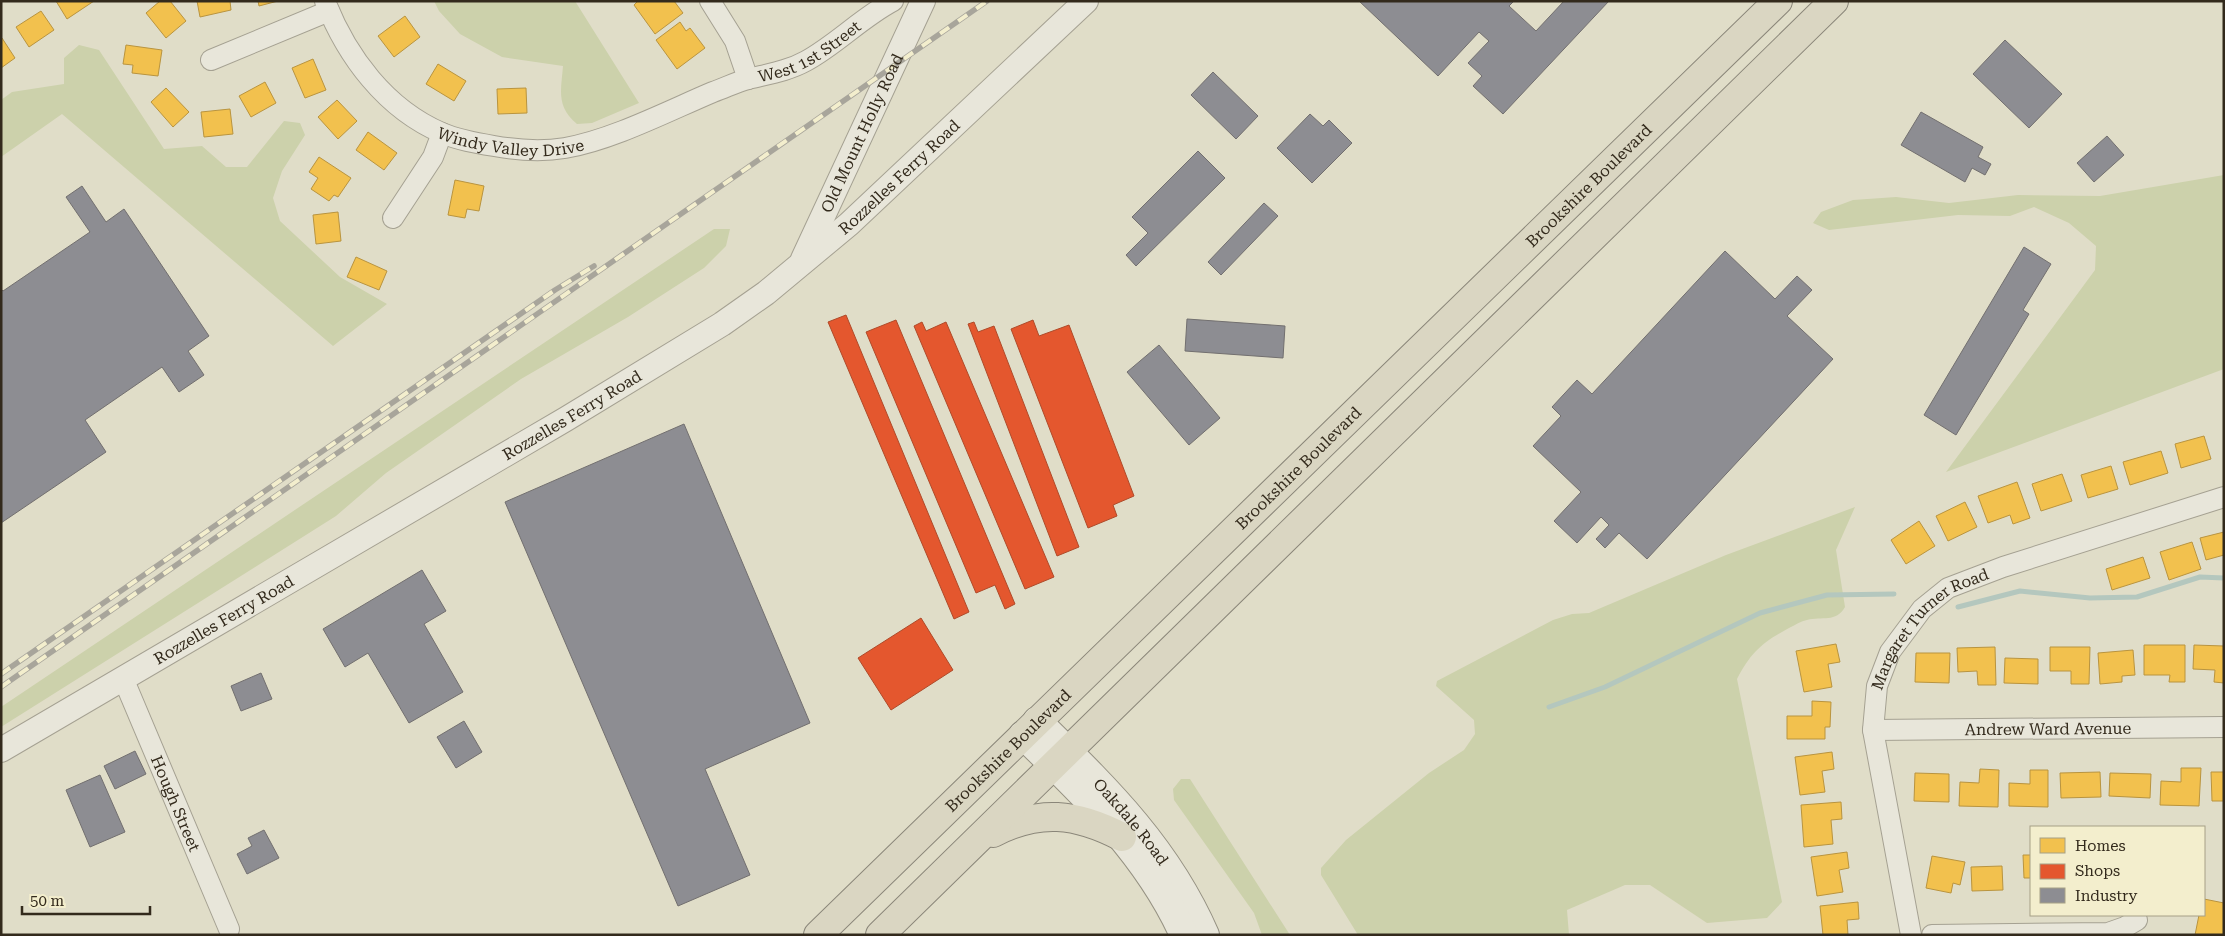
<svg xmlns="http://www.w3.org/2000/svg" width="2225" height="936" viewBox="0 0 2225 936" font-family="'Roboto Serif',serif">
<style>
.green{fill:#ccd1ab}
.homes{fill:#f2c14e;stroke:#b9943f}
.shops{fill:#e4572e;stroke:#af4a29}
.industry{fill:#8d8d92;stroke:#726f6f}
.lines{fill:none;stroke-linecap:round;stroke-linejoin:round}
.stream{stroke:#b4c7be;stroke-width:5}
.minor-casing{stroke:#a5a192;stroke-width:22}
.tertiary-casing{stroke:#a5a192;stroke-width:26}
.secondary-casing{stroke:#959182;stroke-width:30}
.trunk-casing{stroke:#8a8679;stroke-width:30}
.minor{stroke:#e8e6da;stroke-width:20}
.tertiary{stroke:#e8e6da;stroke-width:24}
.secondary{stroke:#e8e6da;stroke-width:28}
.trunk{stroke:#dad6c2;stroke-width:28}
.rail-casing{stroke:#a8a59b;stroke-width:5.5}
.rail{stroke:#f3eecd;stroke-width:4;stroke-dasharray:11;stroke-linecap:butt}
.labels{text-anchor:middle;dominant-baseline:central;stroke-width:5;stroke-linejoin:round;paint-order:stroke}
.street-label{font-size:16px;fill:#332a1c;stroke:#f3eecd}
</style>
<rect width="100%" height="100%" fill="#e0ddc8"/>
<g class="green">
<path d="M434 1H575L639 103 592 123 577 124C556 106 561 91 563 66L502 57 460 34 439 11Z"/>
<polygon points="79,45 99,50 164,149 202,146 226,167 247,167 284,121 300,123 305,135 282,171 273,198 280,221 340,277 387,304 333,346 62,114 1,157 1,100 12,92 64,84 64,58"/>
<polygon points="2224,175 2224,369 1946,472 2095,270 2096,246 2069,223 2034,207 2010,216 1958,215 1829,230 1813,223 1821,212 1853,200 1896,197 1949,203 2018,195 2100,196"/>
<polygon points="714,229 730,229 726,246 704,268 628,317 521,379 386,473 336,516 1,727 1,707"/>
<path d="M1855 507 1836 550 1845 607C1836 623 1822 616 1807 620 1801 621 1795 625 1789 628 1763 642 1751 652 1737 679L1782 902 1767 918 1707 923 1650 885H1625L1567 910 1569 935H1358L1321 875V868L1346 840 1429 773 1464 750 1475 734 1474 720 1436 686 1437 681 1553 620 1572 614 1589 613 1726 555Z"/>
<polygon points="1181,779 1190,779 1290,935 1262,935 1254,913 1174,800 1173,789"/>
</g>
<g class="homes">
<polygon points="56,1 94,1 67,19"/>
<polygon points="160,1 170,1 186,21 166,38 146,13"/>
<polygon points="197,1 230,1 231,10 200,17"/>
<polygon points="258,1 278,1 259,6"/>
<polygon points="638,1 674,1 683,13 655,34 634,5"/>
<polygon points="41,11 54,30 29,47 16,27"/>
<polygon points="405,16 420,37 394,57 378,36"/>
<polygon points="680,22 686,31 690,28 705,48 677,69 656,40"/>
<polygon points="2,38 15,58 1,68 1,39"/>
<polygon points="126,45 162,50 158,76 132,73 133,65 123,64"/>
<polygon points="313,59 326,90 305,98 292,68"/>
<polygon points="438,64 466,81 454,101 426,84"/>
<polygon points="265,82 276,103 251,117 239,96"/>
<polygon points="166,88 189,112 173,127 151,102"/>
<polygon points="526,88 527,113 498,114 497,89"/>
<polygon points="337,100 357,121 338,139 318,117"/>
<polygon points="230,109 233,134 204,137 201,112"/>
<polygon points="368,132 397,153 384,170 356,150"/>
<polygon points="319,157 351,178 338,197 334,195 329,201 311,189 318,178 309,172"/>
<polygon points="455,180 484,186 479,211 467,209 465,218 448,215"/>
<polygon points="338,212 341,241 316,244 313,215"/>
<polygon points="356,257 387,271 379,290 347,277"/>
<polygon points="2204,436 2211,459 2181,468 2175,444"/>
<polygon points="2161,451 2168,473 2130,485 2123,462"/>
<polygon points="2111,466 2118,489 2088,498 2081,475"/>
<polygon points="2062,474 2072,501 2041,511 2032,484"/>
<polygon points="2017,482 2030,518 2013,524 2010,515 1988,523 1978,496"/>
<polygon points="1965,502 1977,527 1948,541 1936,516"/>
<polygon points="1919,521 1935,546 1906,564 1891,540"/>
<polygon points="2224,532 2224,555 2206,560 2200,538"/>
<polygon points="2192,542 2201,569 2169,580 2160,552"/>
<polygon points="2143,557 2150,578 2112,590 2106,569"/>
<polygon points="1836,644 1840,662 1828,664 1832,687 1804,692 1796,651"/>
<polygon points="2144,645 2185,645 2185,682 2169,682 2170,675 2144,675"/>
<polygon points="2194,645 2224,646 2224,683 2214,682 2215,670 2193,669"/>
<polygon points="1995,647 1996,685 1978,685 1977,671 1958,672 1957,648"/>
<polygon points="2050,647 2090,647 2089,684 2071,684 2071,671 2050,671"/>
<polygon points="2133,650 2135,675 2122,676 2122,682 2100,684 2098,653"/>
<polygon points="1916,653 1950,653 1949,683 1915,682"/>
<polygon points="2005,658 2038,659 2038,684 2004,683"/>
<polygon points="1812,701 1831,702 1830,727 1825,727 1825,739 1787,739 1787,716 1812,716"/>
<polygon points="1832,752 1834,769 1822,771 1825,792 1800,795 1795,757"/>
<polygon points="2181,768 2201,768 2199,806 2160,805 2161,781 2181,782"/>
<polygon points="1980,769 1999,770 1998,807 1959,806 1960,782 1979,783"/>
<polygon points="2030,770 2048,770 2048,807 2009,806 2009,783 2030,784"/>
<polygon points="2100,772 2101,797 2061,798 2060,773"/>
<polygon points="2211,772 2224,772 2224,801 2212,801"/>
<polygon points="1915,773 1949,774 1949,802 1914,801"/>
<polygon points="2110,773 2151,774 2150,798 2109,796"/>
<polygon points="1841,802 1842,819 1831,820 1833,844 1804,847 1801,805"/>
<polygon points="1847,852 1849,868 1839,870 1843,892 1817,896 1811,857"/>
<polygon points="2023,855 2031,855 2031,878 2024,878"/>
<polygon points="1932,856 1965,862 1960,885 1953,883 1951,893 1926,888"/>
<polygon points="2002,866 2003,890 1972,891 1971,867"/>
<polygon points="2204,899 2224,903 2224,935 2195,935 2199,915 2204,915"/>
<polygon points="1858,902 1859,919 1847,920 1848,935 1823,935 1820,906"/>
</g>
<g class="shops">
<polygon points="846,315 969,612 954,619 828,322"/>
<polygon points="896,320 1015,604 1005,609 995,585 976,593 866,332"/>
<polygon points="1033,320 1039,336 1069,325 1134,496 1113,505 1117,516 1088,528 1011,329"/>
<polygon points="922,322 926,331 946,322 1054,577 1025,589 914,326"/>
<polygon points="974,322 978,332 994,326 1079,547 1057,556 968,324"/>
<polygon points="921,618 953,670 891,710 858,658"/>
</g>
<g class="industry">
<polygon points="1359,1 1514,1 1509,6 1536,31 1564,1 1609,1 1503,114 1473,86 1482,76 1468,63 1489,41 1479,32 1438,76"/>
<polygon points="2005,40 2062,94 2029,128 1973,74"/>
<polygon points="1213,72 1258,116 1236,139 1191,95"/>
<polygon points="1921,112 1983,147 1978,157 1991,164 1985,175 1972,168 1965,182 1901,145"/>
<polygon points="1310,114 1323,126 1329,120 1352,143 1312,183 1277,148"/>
<polygon points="2107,136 2124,155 2094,182 2077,163"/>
<polygon points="1198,151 1225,178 1136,266 1126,255 1148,233 1132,217"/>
<polygon points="82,186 106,222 124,209 209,336 188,351 204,375 179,392 162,367 85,420 106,452 1,523 1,289 3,291 90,232 66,197"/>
<polygon points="1264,203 1278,216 1221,275 1208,262"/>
<polygon points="2024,247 2051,264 2023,310 2029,314 1956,435 1924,415"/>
<polygon points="1725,251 1775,299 1797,276 1812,290 1787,316 1833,359 1647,559 1619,533 1605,548 1596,539 1609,525 1601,517 1577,543 1554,521 1581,492 1533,446 1561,416 1552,407 1577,380 1592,394"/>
<polygon points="1187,319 1285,326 1283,358 1185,351"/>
<polygon points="1159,345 1220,418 1189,445 1127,372"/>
<polygon points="684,424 810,723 705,769 750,875 678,906 505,502"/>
<polygon points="422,570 446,611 424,624 463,692 409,723 368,653 345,667 323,629"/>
<polygon points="261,673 272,699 241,711 231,686"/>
<polygon points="464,721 482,752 456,768 437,737"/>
<polygon points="135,751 146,774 115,789 104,766"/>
<polygon points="100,775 125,832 90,847 66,790"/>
<polygon points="264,830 279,858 247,874 237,854 252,846 248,838"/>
</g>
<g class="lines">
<g class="stream">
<polyline points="1958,607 2020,591 2090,598 2137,597 2200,577 2224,578"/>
<polyline points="1549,707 1605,687 1760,613 1827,595 1894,594"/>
</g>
<g class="minor-casing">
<g id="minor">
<path id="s1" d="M325 1C347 57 386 109 442 133 458 140 476 143 494 146 516 150 542 152 565 148 612 140 668 111 713 92 725 88 736 82 748 79 768 74 788 71 806 61 837 44 861 18 893 1"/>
<polyline points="710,1 735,41 748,79"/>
<polyline points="211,60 329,11"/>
<polyline points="393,218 433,157 442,133"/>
<path id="s2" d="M123 678 229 929"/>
<path id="s3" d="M1873 730 2224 727"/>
<path id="s4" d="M1911 935 1873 730 1877 686 1890 652 1922 609 1948 588 2003 567 2224 497"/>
<polyline points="1932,935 2108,933 2125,927 2137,920"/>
</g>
</g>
<g class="tertiary-casing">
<g id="tertiary">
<path id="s5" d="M803 259 923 1"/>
<path id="s6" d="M1 750 566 419 722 324 766 293 849 224 1086 1"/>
</g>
</g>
<g class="secondary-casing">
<g id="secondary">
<path id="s7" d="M1037 721C1105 788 1166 846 1205 935"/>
<path d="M1023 735C1085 795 1148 855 1184 935"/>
</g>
</g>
<g class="trunk-casing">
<g id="trunk">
<path d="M993 833C1039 809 1076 813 1122 837"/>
<path id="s8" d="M818 935 1778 1"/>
<polyline points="880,935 1834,1"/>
</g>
</g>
<use href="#minor" class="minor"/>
<use href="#tertiary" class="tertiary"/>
<use href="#secondary" class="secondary"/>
<use href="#trunk" class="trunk"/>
<g class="rail-casing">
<g id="rail">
<polyline points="1,674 555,290 594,266"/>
<polyline points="1,687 987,1"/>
</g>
</g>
<use href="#rail" class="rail"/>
</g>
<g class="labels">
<g class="street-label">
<text stroke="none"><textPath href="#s1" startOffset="570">West 1st Street</textPath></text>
<text stroke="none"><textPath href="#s5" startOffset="139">Old Mount Holly Road</textPath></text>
<text stroke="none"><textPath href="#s1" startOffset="251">Windy Valley Drive</textPath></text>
<text stroke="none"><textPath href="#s6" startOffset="1068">Rozzelles Ferry Road</textPath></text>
<text stroke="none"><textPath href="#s8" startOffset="1075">Brookshire Boulevard</textPath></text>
<text stroke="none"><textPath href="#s6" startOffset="662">Rozzelles Ferry Road</textPath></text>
<text stroke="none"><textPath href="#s8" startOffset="670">Brookshire Boulevard</textPath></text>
<text stroke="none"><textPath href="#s6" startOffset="258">Rozzelles Ferry Road</textPath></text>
<text stroke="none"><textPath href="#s4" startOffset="334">Margaret Turner Road</textPath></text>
<text stroke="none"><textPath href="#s3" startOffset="175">Andrew Ward Avenue</textPath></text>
<text stroke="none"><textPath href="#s8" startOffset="265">Brookshire Boulevard</textPath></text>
<text stroke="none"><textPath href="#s2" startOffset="136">Hough Street</textPath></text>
<text stroke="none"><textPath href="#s7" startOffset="138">Oakdale Road</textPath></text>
</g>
</g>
<rect width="2225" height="936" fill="none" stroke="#332a1c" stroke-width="5"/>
<rect x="2030" y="826" width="175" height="90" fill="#f3eecd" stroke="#a6a086"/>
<rect x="2040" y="838" width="25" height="15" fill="#f2c14e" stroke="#a6a086"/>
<text x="2075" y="851" font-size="15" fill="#332a1c">Homes</text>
<rect x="2040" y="864" width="25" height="15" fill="#e4572e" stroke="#a6a086"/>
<text x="2075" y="876" font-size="15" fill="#332a1c">Shops</text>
<rect x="2040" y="888" width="25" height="15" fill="#8d8d92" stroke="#a6a086"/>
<text x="2075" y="901" font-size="15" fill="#332a1c">Industry</text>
<path d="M22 906v8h128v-8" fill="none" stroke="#332a1c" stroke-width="2.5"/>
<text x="30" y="906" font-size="15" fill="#332a1c" stroke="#f3eecd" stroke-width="4" paint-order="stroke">50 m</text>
</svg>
